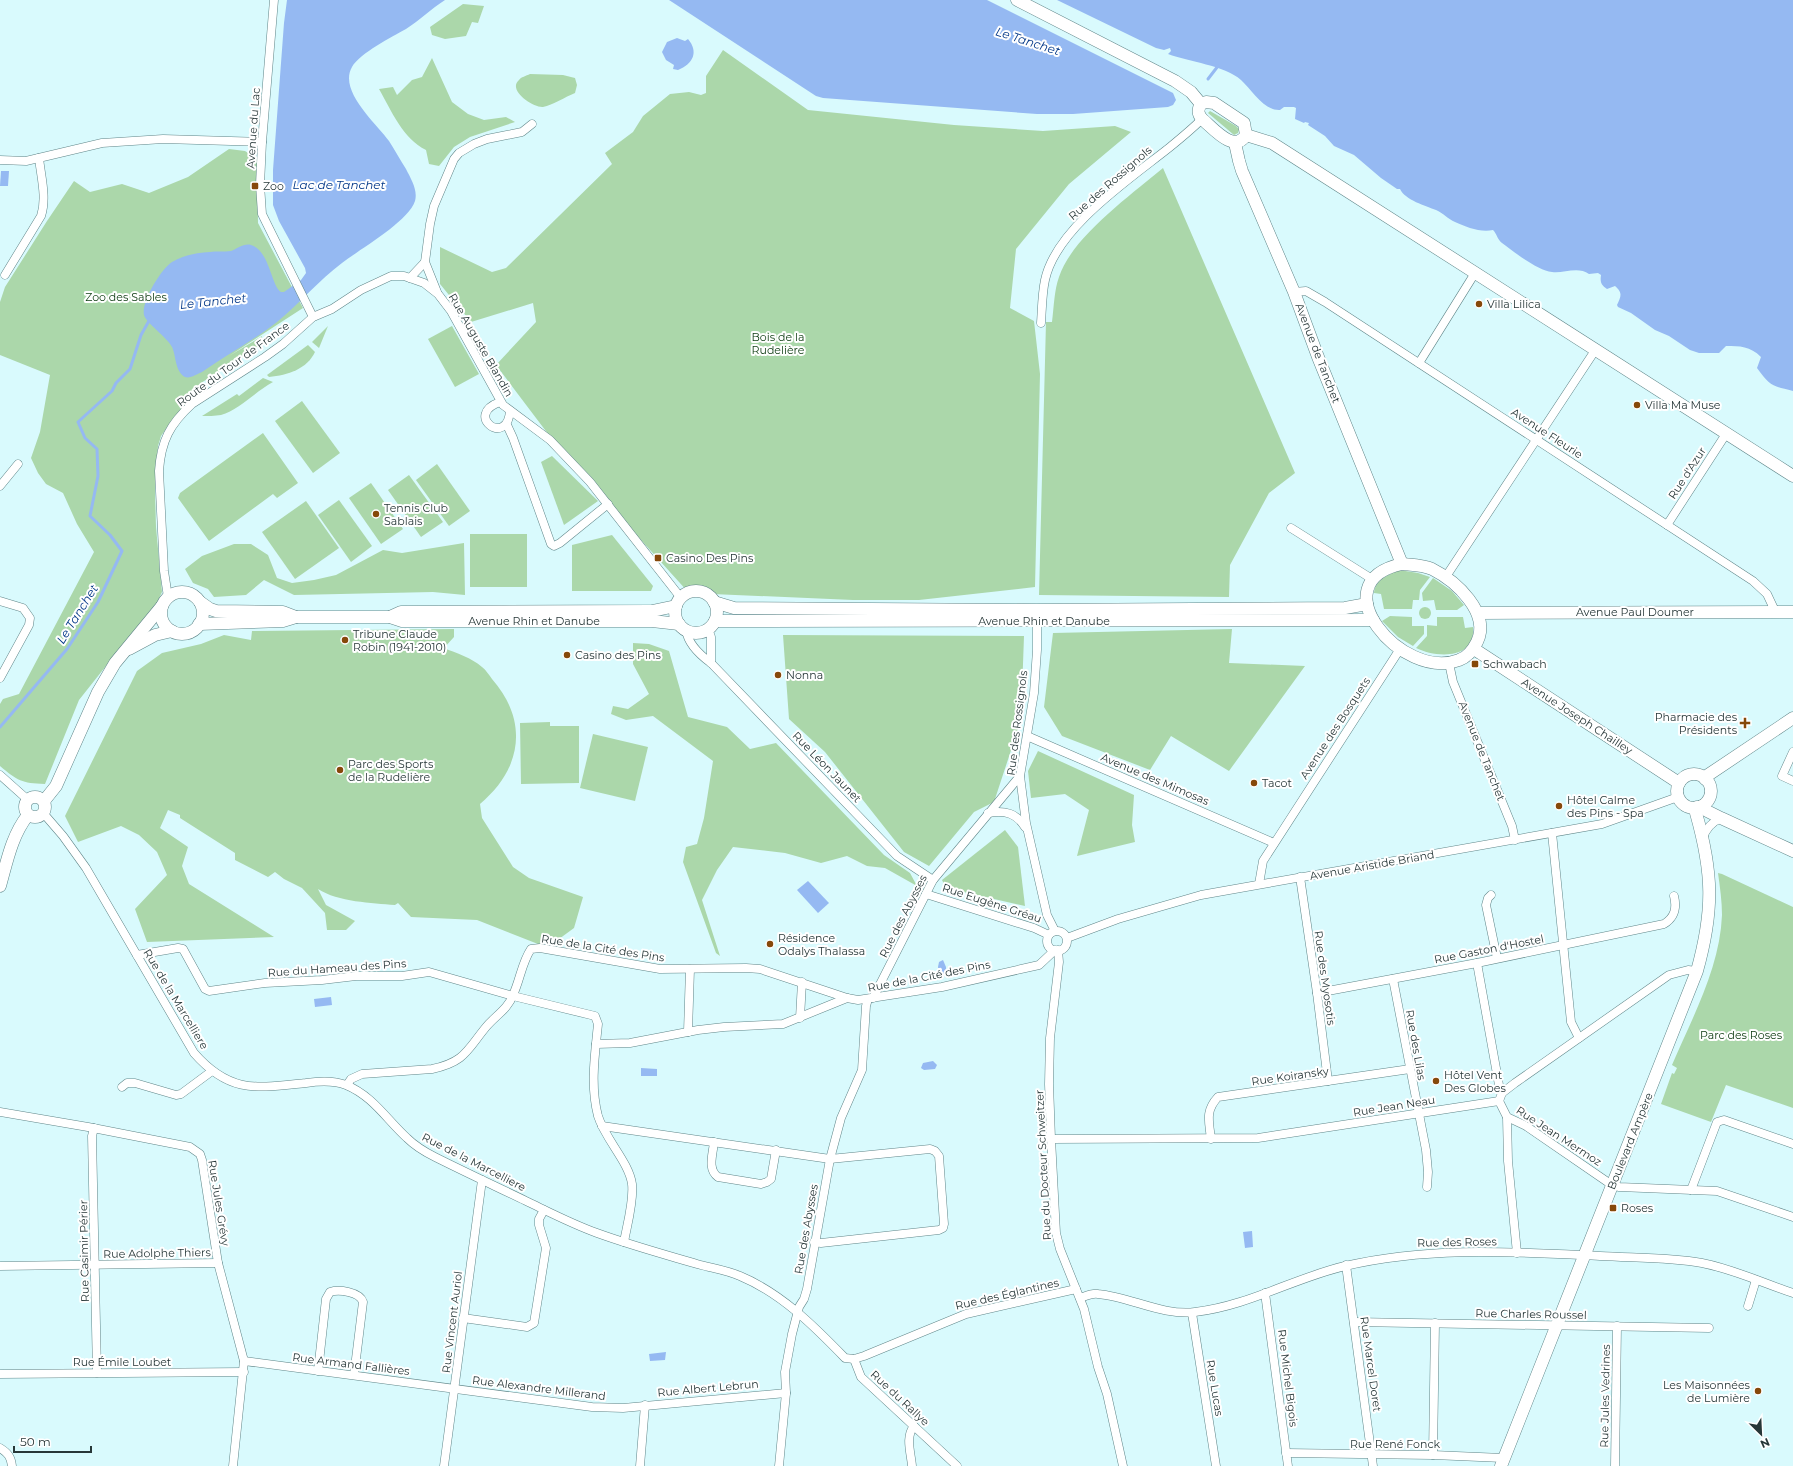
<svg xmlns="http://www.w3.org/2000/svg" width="1793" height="1466" viewBox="0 0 1793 1466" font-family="Montserrat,sans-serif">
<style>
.green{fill:#abd7aa}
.water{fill:#95b9f2}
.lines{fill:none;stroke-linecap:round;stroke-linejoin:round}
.stream{stroke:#95b9f2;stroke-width:3}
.street-casing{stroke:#608689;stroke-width:9}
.secondary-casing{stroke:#608689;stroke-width:13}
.street{stroke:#fff;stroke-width:8}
.secondary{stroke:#fff;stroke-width:12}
.poi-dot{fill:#86480a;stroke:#fff;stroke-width:1.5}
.labels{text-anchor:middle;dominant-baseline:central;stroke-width:4;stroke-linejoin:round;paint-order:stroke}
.street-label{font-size:11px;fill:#273738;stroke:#fff}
.poi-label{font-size:11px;fill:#273738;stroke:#fff;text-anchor:start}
.park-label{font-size:11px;fill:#0a390e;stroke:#fff}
.water-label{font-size:12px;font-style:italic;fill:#013687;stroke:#fff}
</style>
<rect width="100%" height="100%" fill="#d9fafd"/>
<g class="green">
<polygon points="463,4 484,6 478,23 472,22 466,36 445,39 432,35 430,27"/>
<polygon points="723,50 808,110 954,125 1043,131 1115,126 1131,132 1069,184 1016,249 1010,308 1034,321 1040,374 1035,587 919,600 853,600 689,593 564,455 496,365 536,322 533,303 471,322 440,284 440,247 492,272 506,268 612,164 605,153 633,132 643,116 670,94 689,92 701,95 706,93 706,76"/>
<path d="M432 58 452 102 468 114 484 120 506 117 515 122 470 137 454 147 439 166 429 164 426 150C403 139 391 110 379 89L393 87 397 95 412 80 422 77Z"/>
<path d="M530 74 563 75 575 78 577 85 575 93C565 97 553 105 543 107 533 108 507 90 519 80 521 77 526 76 530 74Z"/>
<polygon points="1210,111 1236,126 1239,129 1238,133 1234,135 1208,113"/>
<path d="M229 149 245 151 257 159 258 223 303 308 229 356 262 336 260 345 201 383 204 392 188 404 172 420 161 436 158 446 155 490 156 527 162 592 154 609 121 647 79 700 45 784C21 783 18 781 0 766V704L3 699 19 694 94 552 77 524 63 493 46 484 38 473 31 458 40 432 50 375 0 355V302L5 287 47 221 74 181 90 192 122 184 149 193 188 177Z"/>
<path d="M1163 168 1295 473 1269 493 1230 565 1229 597 1039 595 1046 322H1052C1054 307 1054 291 1059 277 1072 237 1131 195 1163 168Z"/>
<polygon points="328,326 319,348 312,342"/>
<polygon points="452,326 479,374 455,387 428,339"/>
<path d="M308 345 315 352C307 369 288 375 269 377L267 375Z"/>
<path d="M263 378 273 382C256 391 239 410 221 415 215 416 208 416 202 416L237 394 239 396Z"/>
<polygon points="302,401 340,453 313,473 275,421"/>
<polygon points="263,433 298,483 277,498 273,494 209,541 178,498 180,493"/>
<polygon points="552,456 598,501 564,525 541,462"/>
<polygon points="437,464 470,511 449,526 416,480"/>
<polygon points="409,475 443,522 421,537 388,490"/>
<polygon points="371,483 403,529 381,544 349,498"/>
<polygon points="339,500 372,546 351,562 318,515"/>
<polygon points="306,501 339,548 295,579 262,532"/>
<rect x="470" y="534" width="57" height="53"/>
<polygon points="612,535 653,586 651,591 572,591 572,545"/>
<polygon points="464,543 465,595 433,592 294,595 264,580 246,595 214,597 208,589 193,583 185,569 202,556 234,544 251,544 268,555 277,578 292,583 314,580 336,575 383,550 402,553"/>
<path d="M1399 570 1418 573 1430 577 1420 590 1419 600H1413L1412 609H1384L1381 594 1374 593C1375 580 1388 575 1399 570Z"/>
<polygon points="1433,578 1452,591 1464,605 1457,610 1436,610 1434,600 1423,601 1422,593"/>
<circle cx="1425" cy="613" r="6"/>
<polygon points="1390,616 1412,617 1412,626 1424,626 1424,634 1413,646 1398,637 1382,621"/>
<path d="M1437 617H1463L1465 628 1473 627C1476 660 1436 658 1416 648L1427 636V625L1437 626Z"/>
<path d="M454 629V637L444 648C456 653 472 658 482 667 486 670 489 675 492 679 529 721 522 769 480 804L482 818 513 867 529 878 583 897 574 928 559 939 538 944 477 920 411 917 398 903 395 905C372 903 338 902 318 889L326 905 355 921 346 930H327L325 913 302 888 284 879 275 872 268 877 235 860V853L180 818V815L168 810 160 828 188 847 182 866 189 884 274 937 147 942 135 909 167 875 157 852 139 835 121 826 78 842 65 816 137 671 162 653 201 644 224 635 251 640 252 631Z"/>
<polygon points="1232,629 1229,663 1305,666 1229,771 1171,736 1150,770 1062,736 1044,707 1053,633"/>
<polygon points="783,635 1024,636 1021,720 994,802 974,812 929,866 904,852 825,752 789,719"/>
<polygon points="633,643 649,644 669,651 688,717 727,727 750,749 776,743 884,855 910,873 917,886 885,868 867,866 847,856 821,863 785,853 733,847 717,870 702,900 720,956 716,953 683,862 686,847 697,844 704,818 713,761 653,716 626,720 611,714 613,706 628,709 649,694 633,664"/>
<polygon points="550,722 550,726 579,726 579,783 521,784 520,723"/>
<polygon points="593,734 648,747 635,801 580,788"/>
<polygon points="1038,751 1134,795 1132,825 1135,842 1077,856 1089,810 1065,794 1031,798 1028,771"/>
<polygon points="1005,830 1018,847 1025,906 946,888 942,880"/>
<path d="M1718 873 1722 874 1793 907V1108L1726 1085 1711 1122 1661 1104 1672 1073 1674 1074 1677 1068 1672 1065C1692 1018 1720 968 1722 915 1722 902 1720 887 1718 873Z"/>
</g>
<g class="water">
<path d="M287 0H445C431 9 420 20 406 29 392 37 360 53 352 67 338 91 377 124 389 141 395 150 400 160 406 169 411 179 418 190 415 201 408 222 360 249 342 263 319 280 300 303 277 322 254 340 227 355 202 372 197 374 190 379 185 377 175 372 176 355 172 347 167 337 146 323 144 315 141 302 161 269 172 262 184 255 196 253 210 252 216 251 224 252 231 251 237 249 244 243 251 245 270 251 271 286 281 292H284L301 280 306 273 305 268 279 221 273 205V170L284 23Z"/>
<polygon points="669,0 987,0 1173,93 1176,100 1173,105 1168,107 1073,114 1037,114 823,98 816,96"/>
<path d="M1057 0H1793V391C1772 386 1770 386 1757 368L1761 357C1750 346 1740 346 1726 346L1719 353H1699L1690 350 1669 336 1655 330 1631 313 1618 307 1617 305C1621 296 1623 293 1615 286L1607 289C1601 285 1600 282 1601 275L1598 273 1589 274C1578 266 1562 274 1552 272 1537 270 1514 252 1502 243 1497 239 1497 234 1493 230 1481 233 1466 227 1455 222 1448 219 1443 213 1436 210 1426 206 1405 200 1400 189H1397L1381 178 1354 155 1334 146 1325 136 1308 125 1309 123 1305 122 1304 123 1295 119 1296 108 1294 107H1284L1280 110C1264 111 1252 90 1241 80 1224 65 1189 62 1168 54L1171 51 1170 48 1164 50 1156 48Z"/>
<path d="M677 38 685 41 688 39C699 52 693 64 678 70L673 69 674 65 666 60 662 52 667 42Z"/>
<polygon points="1,171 9,171 8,186 0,186"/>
<polygon points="808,881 829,903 818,913 797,890"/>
<polygon points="943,960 946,967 946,972 941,976 939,975 938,967 939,962"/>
<polygon points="331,997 332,1005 315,1007 314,999"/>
<polygon points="933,1061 937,1065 935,1069 924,1070 921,1068 923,1063"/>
<polygon points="641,1068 657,1069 657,1076 641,1076"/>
<polygon points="1252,1231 1253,1247 1245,1248 1243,1232"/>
<polygon points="666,1352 665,1360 650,1361 649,1354"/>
</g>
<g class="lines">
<g class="stream">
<polyline points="1208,79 1218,66"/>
<polyline points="0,727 67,649 98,602 122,551 110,535 90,516 98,476 97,449 85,438 78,422 112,391 116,383 130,369 141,335 150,319"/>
</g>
<g class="street-casing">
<g id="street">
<polyline points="274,0 262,142 260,185 262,214 313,317"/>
<polyline points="0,160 26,161 102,143 163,139 262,142"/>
<path d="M5 275 41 216C47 198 41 177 39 158"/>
<polyline points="410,278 425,262"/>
<polyline points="437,292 425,262 430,224 434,206 454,159 459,153 474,144 487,139 522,132 532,124"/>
<polyline points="1294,292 1306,291 1325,302 1753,581 1767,594 1775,611"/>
<path d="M1041 323C1042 309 1042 294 1045 280 1056 228 1130 179 1170 147 1181 138 1192 129 1202 119"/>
<polyline points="1419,363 1475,273"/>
<path d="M500 402C463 415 507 448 510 411"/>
<polyline points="507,425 513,438 551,544 554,546 560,543 608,504"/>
<polyline points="0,486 18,464"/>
<polyline points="1667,525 1726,434"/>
<polyline points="1291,528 1372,579"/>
<polyline points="1445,578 1596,349"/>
<path d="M168 597 164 571 159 471C161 441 170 424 192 404L265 357 283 344 313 317 332 309 361 290 391 276H404L424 283 438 294 451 311 503 405 550 440 590 482 681 598"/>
<polyline points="0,601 23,608 30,618 29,625 0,678"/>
<polyline points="1037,616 1037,650 1034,693 1020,776 1026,823 1047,915 1055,931"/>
<polyline points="708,629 711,637 711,663"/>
<path d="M686 630C688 644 700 655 711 663L897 856 933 880"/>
<polyline points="1449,663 1453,682 1512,826 1515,840"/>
<polyline points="1027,736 1274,843"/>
<polyline points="1793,752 1782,776 1793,781"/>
<polyline points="0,775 28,800"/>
<path d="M988 813C1005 810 1016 813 1025 827"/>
<path d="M44 814 63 836 86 868 194 1053C230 1094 256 1088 306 1083 319 1081 333 1080 346 1085 373 1096 387 1120 407 1138 415 1146 425 1152 435 1157 465 1172 495 1186 526 1201 549 1212 572 1224 597 1233 630 1245 663 1254 697 1264 711 1268 726 1270 740 1276 781 1293 814 1326 845 1358L854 1359 864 1356 966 1314 1076 1289"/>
<polyline points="1552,833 1571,1022 1579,1038"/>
<path d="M1703 838C1706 828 1712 822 1721 818"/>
<polyline points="1300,877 1317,993 1328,1081"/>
<polyline points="1259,884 1263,861 1400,649"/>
<polyline points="926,894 1034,928 1049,935"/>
<polyline points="1491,895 1488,898 1486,905 1497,958"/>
<circle cx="1057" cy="941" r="10"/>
<polyline points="1067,938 1118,919 1201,895 1602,824 1678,797"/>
<polyline points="1058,950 1059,962 1050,1038 1049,1084 1051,1139 1056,1233 1060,1249 1084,1309 1098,1367 1107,1394 1123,1466"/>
<path d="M137 955 178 948 183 949 205 989 209 991 265 983 322 980 356 976H402L429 972 513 996 595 1016 598 1024C595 1054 590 1086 598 1116 605 1139 629 1162 632 1184 634 1201 627 1225 624 1242"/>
<polyline points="1477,963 1499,1085 1502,1093"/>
<polyline points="1393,979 1426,1150 1428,1172 1427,1187"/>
<path d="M1317 993 1477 963 1664 924C1675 917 1677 908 1674 896"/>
<polyline points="873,998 933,880 1020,776"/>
<polyline points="800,1018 802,982"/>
<polyline points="688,1032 690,969"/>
<polyline points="596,1044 630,1043 698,1030 724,1027 783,1024 847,998"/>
<path d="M347 1085 351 1079 362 1074 432 1069C465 1062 467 1050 486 1027 495 1016 508 1009 513 995 520 980 522 962 531 949L540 948 660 969 746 968 760 969 847 998 858 1000 942 987 1039 965 1055 950"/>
<polyline points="122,1087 127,1083 135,1083 176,1095 181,1094 212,1071"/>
<polyline points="1499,1101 1507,1117 1526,1126 1609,1183 1619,1187 1717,1191 1793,1217"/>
<polyline points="1499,1101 1502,1093 1515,1083 1669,975 1688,970 1697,971"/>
<polyline points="0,1112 88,1127 190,1147 200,1154 202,1160 218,1263 244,1361 233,1466"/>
<polyline points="1507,1117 1508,1161 1517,1253"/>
<polyline points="602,1126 830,1159 930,1149 935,1151 939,1156 944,1224 943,1228 939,1230 821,1243 814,1242"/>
<polyline points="94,1128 92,1136 97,1373"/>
<polyline points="1051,1139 1258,1138 1499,1101"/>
<path d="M1211 1139C1209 1121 1205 1111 1218 1097L1410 1069"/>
<path d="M714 1142C713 1154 707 1169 718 1177L761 1184 767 1182 771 1179 776 1150"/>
<polyline points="1691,1190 1717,1122 1724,1120 1793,1144"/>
<polyline points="1346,1265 1373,1466"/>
<polyline points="0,1266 218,1263"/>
<polyline points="1265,1293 1288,1466"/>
<path d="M1080 1298C1086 1296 1092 1293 1098 1294 1131 1297 1162 1316 1195 1312 1248 1306 1294 1278 1345 1266 1430 1246 1514 1252 1600 1256 1634 1258 1669 1257 1702 1263 1733 1269 1763 1283 1793 1293"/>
<polyline points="1748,1306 1756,1280"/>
<polyline points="1192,1313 1216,1466"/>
<polyline points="463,1318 527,1327 534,1323 546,1248 539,1225 539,1219 544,1210"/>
<polyline points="1354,1322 1709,1328"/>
<polyline points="854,1359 861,1377 957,1466"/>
<polyline points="244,1361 592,1407 623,1408 786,1393"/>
<path d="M318 1371 326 1299 330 1292C339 1289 360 1292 363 1302L354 1375"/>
<polyline points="0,1374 244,1372"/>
<path d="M0 1448C8 1453 11 1457 12 1466"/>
<polyline points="1286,1453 1433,1455 1503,1458"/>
<polyline points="1433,1455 1435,1323"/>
<polyline points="444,1466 482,1180"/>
<polyline points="640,1466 645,1405"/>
<polyline points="779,1466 786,1393 785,1372 792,1334 799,1307 804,1299 807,1289 830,1159 841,1118 862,1070 866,1006 868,999"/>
<path d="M912 1466C911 1453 905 1437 914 1426"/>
<polyline points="1615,1466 1617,1326"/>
</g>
</g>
<g class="secondary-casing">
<g id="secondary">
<polyline points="1017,0 1175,81 1191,92 1201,104"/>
<path d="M1206 102 1214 103 1244 123 1246 135C1234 154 1213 128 1202 119 1198 114 1197 110 1201 104Z"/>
<polyline points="1246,135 1272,143 1793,476"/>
<polyline points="1235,143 1239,161 1242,171 1294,292 1318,357 1402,564"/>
<path d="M1402 564C1412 565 1423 565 1432 569 1456 581 1491 613 1477 642 1473 650 1468 657 1459 660 1402 682 1318 582 1402 564Z"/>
<circle cx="696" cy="612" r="21"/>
<circle cx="182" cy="613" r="21"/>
<polyline points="200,602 210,609 216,611 283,612 296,617"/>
<polyline points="714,602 734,608 1036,610 1345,608 1367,604"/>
<polyline points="1478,613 1793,612"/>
<polyline points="390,617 401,612 652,611 676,606"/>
<polyline points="715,621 1373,620"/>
<polyline points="199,624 283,621 296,617 390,617 402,621 652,621 679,624"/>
<polyline points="129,649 155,635 172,631"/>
<polyline points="1474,649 1679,783"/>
<circle cx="1694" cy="791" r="17"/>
<polyline points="1705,779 1708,775 1793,718"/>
<circle cx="35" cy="807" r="10"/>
<polyline points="44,801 56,786 98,692 115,663 162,606"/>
<polyline points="1702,806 1707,811 1721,818 1793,851"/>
<path d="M0 886C7 861 12 835 28 815"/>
<path d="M1501 1466 1697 971C1714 910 1713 873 1696 813L1697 807"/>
</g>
</g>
<use href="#street" class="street"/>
<use href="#secondary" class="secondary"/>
</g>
<g class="poi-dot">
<rect x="251" y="182" width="8" height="8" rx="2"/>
<circle cx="1479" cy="304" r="4"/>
<circle cx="1637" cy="405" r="4"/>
<circle cx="376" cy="514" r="4"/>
<rect x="654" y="554" width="8" height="8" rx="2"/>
<circle cx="345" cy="640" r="4"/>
<circle cx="567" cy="655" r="4"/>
<rect x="1471" y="660" width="8" height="8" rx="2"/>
<circle cx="778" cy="675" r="4"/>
<path d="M1743 717h4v4h4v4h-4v4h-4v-4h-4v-4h4z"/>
<circle cx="340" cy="770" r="4"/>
<circle cx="1254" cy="783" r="4"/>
<circle cx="1559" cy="806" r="4"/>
<circle cx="770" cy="944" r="4"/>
<circle cx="1436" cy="1081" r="4"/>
<rect x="1609" y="1204" width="8" height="8" rx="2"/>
<circle cx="1758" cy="1391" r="4"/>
</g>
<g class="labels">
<g class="street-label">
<text transform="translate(253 128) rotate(-86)">Avenue du Lac</text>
<text transform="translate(1110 183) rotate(-41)">Rue des Rossignols</text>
<text transform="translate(481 345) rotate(60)">Rue Auguste Blandin</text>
<text transform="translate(1318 353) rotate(69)">Avenue de Tanchet</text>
<text transform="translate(233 364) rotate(-36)">Route du Tour de France</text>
<text transform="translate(1547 433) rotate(33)">Avenue Fleurie</text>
<text transform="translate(1687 473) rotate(-57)">Rue d'Azur</text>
<text x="1635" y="612">Avenue Paul Doumer</text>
<text x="534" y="621">Avenue Rhin et Danube</text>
<text x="1044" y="621">Avenue Rhin et Danube</text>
<text transform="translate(1577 716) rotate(33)">Avenue Joseph Chailley</text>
<text transform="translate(1017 723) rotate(-83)">Rue des Rossignols</text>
<text transform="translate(1335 728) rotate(-57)">Avenue des Bosquets</text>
<text transform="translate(1482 751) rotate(68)">Avenue de Tanchet</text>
<text transform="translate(827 767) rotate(46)">Rue Léon Jaunet</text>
<text transform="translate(1155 779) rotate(23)">Avenue des Mimosas</text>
<text transform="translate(1372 865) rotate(-10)">Avenue Aristide Briand</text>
<text transform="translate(992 903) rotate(18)">Rue Eugène Gréau</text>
<text transform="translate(903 916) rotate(-63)">Rue des Abysses</text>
<text transform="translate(603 948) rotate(9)">Rue de la Cité des Pins</text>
<text transform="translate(1489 949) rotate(-11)">Rue Gaston d'Hostel</text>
<text transform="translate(337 968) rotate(-4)">Rue du Hameau des Pins</text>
<text transform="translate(929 976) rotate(-11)">Rue de la Cité des Pins</text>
<text transform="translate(1325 978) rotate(82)">Rue des Myosotis</text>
<text transform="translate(176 999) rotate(59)">Rue de la Marcelliere</text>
<text transform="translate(1416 1045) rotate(80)">Rue des Lilas</text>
<text transform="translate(1290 1076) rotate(-8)">Rue Koiransky</text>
<text transform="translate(1394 1106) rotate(-9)">Rue Jean Neau</text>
<text transform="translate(1559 1136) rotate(33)">Rue Jean Mermoz</text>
<text transform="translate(1630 1141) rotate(-68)">Boulevard Ampère</text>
<text transform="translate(474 1162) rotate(27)">Rue de la Marcelliere</text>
<text transform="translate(1043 1165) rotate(-93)">Rue du Docteur Schweitzer</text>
<text transform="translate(219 1203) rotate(81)">Rue Jules Grévy</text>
<text transform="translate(806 1229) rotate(-80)">Rue des Abysses</text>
<text transform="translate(1457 1242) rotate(-1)">Rue des Roses</text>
<text transform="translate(84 1251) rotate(-91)">Rue Casimir Périer</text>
<text transform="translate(157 1253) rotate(-1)">Rue Adolphe Thiers</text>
<text transform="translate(1007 1294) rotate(-13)">Rue des Églantines</text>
<text transform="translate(1531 1314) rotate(1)">Rue Charles Roussel</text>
<text transform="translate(452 1322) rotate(-83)">Rue Vincent Auriol</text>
<text x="122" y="1362">Rue Émile Loubet</text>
<text transform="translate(351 1364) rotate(7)">Rue Armand Fallières</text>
<text transform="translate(1371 1364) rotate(82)">Rue Marcel Doret</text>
<text transform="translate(1288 1378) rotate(83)">Rue Michel Bigois</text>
<text transform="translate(539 1388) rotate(7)">Rue Alexandre Millerand</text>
<text transform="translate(708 1388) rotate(-5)">Rue Albert Lebrun</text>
<text transform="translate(1215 1388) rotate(81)">Rue Lucas</text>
<text transform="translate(1605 1396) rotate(-89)">Rue Jules Vedrines</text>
<text transform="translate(900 1398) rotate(43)">Rue du Rallye</text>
<text x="1395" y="1444">Rue René Fonck</text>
</g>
<g class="poi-label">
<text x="263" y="186">Zoo</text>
<text x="1487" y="304">Villa Lilica</text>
<text x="1645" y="405">Villa Ma Muse</text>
<text x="384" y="508">Tennis Club<tspan x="384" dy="13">Sablais</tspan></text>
<text x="666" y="558">Casino Des Pins</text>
<text x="353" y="634">Tribune Claude<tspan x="353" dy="13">Robin (1941-2010)</tspan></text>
<text x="575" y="655">Casino des Pins</text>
<text x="1483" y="664">Schwabach</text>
<text x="786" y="675">Nonna</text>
<text x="1737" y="717" text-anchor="end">Pharmacie des<tspan x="1737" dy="13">Présidents</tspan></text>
<text x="348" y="764">Parc des Sports<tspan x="348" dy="13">de la Rudelière</tspan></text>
<text x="1262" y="783">Tacot</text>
<text x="1567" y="800">Hôtel Calme<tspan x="1567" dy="13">des Pins - Spa</tspan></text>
<text x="778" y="938">Résidence<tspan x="778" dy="13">Odalys Thalassa</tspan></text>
<text x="1444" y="1075">Hôtel Vent<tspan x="1444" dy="13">Des Globes</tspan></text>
<text x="1621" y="1208">Roses</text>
<text x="1750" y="1385" text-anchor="end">Les Maisonnées<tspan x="1750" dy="13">de Lumière</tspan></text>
</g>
<g class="park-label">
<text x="126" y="297">Zoo des Sables</text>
<text x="778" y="337">Bois de la<tspan x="778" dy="13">Rudelière</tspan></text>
<text x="1741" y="1035">Parc des Roses</text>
</g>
<g class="water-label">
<text transform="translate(1028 41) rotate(18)">Le Tanchet</text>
<text x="339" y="184">Lac de Tanchet</text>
<text transform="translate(213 301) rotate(-6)">Le Tanchet</text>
<text transform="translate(77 614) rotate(-58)">Le Tanchet</text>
</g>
</g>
<g transform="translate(1761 1434) rotate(156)" stroke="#ffffff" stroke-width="3" paint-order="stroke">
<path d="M0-3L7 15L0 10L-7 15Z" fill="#273738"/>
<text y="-6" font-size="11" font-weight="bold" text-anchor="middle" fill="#273738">N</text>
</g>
<path d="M14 1446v6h77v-6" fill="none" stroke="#273738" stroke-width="2"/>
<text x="20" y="1446" font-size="12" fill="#273738" stroke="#ffffff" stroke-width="3" paint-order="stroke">50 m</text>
</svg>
